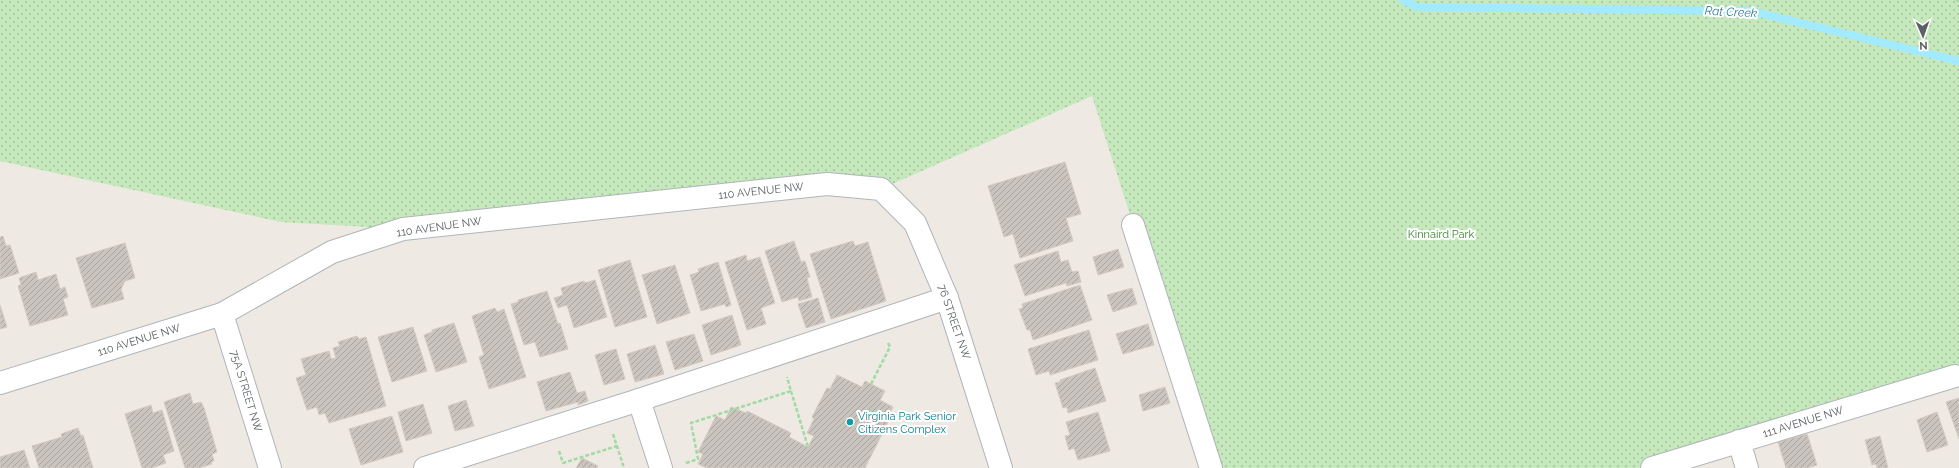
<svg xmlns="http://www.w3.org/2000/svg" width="1959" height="468" viewBox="0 0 1959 468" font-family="Raleway,sans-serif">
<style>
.park{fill:url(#park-dots)}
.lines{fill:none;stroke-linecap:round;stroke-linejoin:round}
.stream{stroke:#a2eaff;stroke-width:8}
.building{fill:url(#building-hatch);stroke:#d4cac1}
.minor-casing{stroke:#b0b5b9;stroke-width:24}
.path{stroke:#a0dba3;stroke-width:2.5;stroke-dasharray:4 2;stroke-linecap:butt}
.minor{stroke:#fff;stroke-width:22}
.culture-dot{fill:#0f9aa8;stroke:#fff;stroke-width:1.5}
.labels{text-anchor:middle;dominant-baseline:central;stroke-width:4;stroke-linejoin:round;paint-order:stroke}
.street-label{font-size:11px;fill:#5b6164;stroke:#fff}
.park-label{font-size:11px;fill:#3b812e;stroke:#fff}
.culture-label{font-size:11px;fill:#0d838f;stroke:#fff;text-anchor:start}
.water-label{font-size:12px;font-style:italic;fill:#327c9c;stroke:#fff}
</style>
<defs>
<pattern id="park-dots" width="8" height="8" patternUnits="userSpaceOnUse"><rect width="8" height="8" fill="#c6e8bd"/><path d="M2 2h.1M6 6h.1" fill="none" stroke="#a4bf9d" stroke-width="1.8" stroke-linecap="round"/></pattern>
<pattern id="building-hatch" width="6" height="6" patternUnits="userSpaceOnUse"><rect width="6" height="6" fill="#cac4bf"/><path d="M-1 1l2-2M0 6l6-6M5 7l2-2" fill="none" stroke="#a7a39f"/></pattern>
</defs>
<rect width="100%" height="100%" fill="#efe9e3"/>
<polygon class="park" points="0,0 1959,0 1959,375 1652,468 1211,468 1092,96 881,189 403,229 281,222 0,161"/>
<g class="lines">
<polyline class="stream" points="1403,0 1417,7 1751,11 1959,61"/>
</g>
<g class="building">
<polygon points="1065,162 1081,214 1066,218 1073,241 1020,258 1013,234 1004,237 988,186"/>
<polygon points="3,236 6,246 10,245 19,273 0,279 0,237"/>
<polygon points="794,241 801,262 805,261 810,277 807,278 812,297 799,301 798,297 782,302 765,251"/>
<polygon points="853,241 855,246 868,242 886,301 831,319 810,254"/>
<polygon points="125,243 135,278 125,281 121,289 124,299 92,308 76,258"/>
<polygon points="1118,249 1124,267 1098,275 1093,257"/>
<polygon points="1058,251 1061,262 1068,260 1072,272 1078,271 1081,282 1067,286 1066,283 1025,296 1014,265"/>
<polygon points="746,255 747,261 760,257 775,303 761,308 766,324 747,330 725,262"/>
<polygon points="630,260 647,317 615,327 598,270"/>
<polygon points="718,262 731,305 726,307 725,304 701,311 690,275 699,272 698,269"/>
<polygon points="675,265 690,313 657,324 642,275"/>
<polygon points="36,272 38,280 56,274 60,289 65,287 68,297 63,299 68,315 30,326 18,286 21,285 19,278"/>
<polygon points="595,280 607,317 574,328 567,305 558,308 554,298 563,295 561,288 584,281 585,283"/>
<polygon points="1080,285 1092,320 1033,340 1030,330 1027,330 1019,309 1023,308 1022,304"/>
<polygon points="1132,288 1137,304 1113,312 1107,295"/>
<polygon points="547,291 558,324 560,323 568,349 540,357 535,342 524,345 511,304 518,302 518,300"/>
<polygon points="818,298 825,322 806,328 798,304"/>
<polygon points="0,305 7,327 0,329"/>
<polygon points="495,308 497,312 504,309 526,377 489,389 479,357 484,355 472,316"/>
<polygon points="732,315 741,345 711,355 702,325"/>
<polygon points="454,323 467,362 436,372 424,335 432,332 432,330"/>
<polygon points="1148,324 1154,345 1123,354 1116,334"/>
<polygon points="413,327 427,371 392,382 378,337"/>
<polygon points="1089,330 1098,360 1050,375 1049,371 1036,375 1028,349"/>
<polygon points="694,334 703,361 675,370 666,342"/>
<polygon points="357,336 359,339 366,337 386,406 329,423 325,413 319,415 317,407 307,410 296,378 306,375 301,359 329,351 331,359 336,358 333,348 340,346 338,342"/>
<polygon points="655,345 664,374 635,382 627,354"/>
<polygon points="616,349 625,379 604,385 595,355"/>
<polygon points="1095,368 1106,401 1068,413 1067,407 1063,408 1055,383 1060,382 1060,380"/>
<polygon points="570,372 577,393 585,391 588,401 578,405 578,402 546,411 537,382"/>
<polygon points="837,375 862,387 865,381 885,391 880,400 893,407 886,421 888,422 865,468 707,468 698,464 703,454 698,452 716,416 725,420 731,407 746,413 747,411 791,433 789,437 808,447 814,436 807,433 814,419 812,417 827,388 830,389"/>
<polygon points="1165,387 1170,403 1143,411 1139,395"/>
<polygon points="190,393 193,404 201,402 204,408 217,452 212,454 214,461 211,462 212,464 199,468 185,468 164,402"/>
<polygon points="1959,398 1959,439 1946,402"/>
<polygon points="466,400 474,426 455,431 448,406"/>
<polygon points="423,404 432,433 406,441 398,412"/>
<polygon points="151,405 153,413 162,410 174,451 163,455 166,463 152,468 142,468 125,414"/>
<polygon points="1098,412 1110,451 1078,460 1074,448 1069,450 1065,436 1070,435 1066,422"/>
<polygon points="1937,412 1948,445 1927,452 1917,420"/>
<polygon points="392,416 403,452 361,465 349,429"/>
<polygon points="78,428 81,436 83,435 93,468 39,468 32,446 62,437 61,434"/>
<polygon points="1807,434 1817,465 1807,468 1786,468 1778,442"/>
<polygon points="1880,436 1888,468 1877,468 1876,464 1872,465 1865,440"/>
<polygon points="24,450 30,468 0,468 0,457"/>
<polygon points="582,458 598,466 597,468 576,468"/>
</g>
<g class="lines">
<g class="minor-casing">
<g id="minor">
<polyline points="1133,225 1211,468"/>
<polyline points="222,314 270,468"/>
<polyline points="0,383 222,314 332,252 403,229 827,184 881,189 915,223 947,298 1001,468"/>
<polyline points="639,400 661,468"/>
<polyline points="1739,441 1747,468"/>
<polyline points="425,468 639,400 947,298"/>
<polyline points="1652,468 1955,376"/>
</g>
</g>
<g class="path">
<polyline points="1956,0 1959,1"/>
<polyline points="871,384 890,347 888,343"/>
<polyline points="791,391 808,447"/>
<polyline points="613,434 624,468"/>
<polyline points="559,451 563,463 617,446"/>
<polyline points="686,463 698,459 691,423 791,391 787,377"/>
</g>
<use href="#minor" class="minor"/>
</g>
<circle class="culture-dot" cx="850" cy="422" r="4"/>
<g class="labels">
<g class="street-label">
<text transform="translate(761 191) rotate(-6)">110 AVENUE NW</text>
<text transform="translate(439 227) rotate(-8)">110 AVENUE NW</text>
<text transform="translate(954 322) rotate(71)">76 STREET NW</text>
<text transform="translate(139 340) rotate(-17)">110 AVENUE NW</text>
<text transform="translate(246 391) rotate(73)">75A STREET NW</text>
<text transform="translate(1803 422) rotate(-17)">111 AVENUE NW</text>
</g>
<g class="park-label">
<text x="1441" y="234">Kinnaird Park</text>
</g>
<g class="culture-label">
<text x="858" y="416">Virginia Park Senior<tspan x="858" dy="13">Citizens Complex</tspan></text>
</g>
<g class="water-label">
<text transform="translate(1731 12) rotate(3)">Rat Creek</text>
</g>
</g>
<g transform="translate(1923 36) rotate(178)" stroke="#ffffff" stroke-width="3" paint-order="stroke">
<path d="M0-3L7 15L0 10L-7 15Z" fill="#5b6164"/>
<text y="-6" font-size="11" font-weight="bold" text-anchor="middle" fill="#5b6164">N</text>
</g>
</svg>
